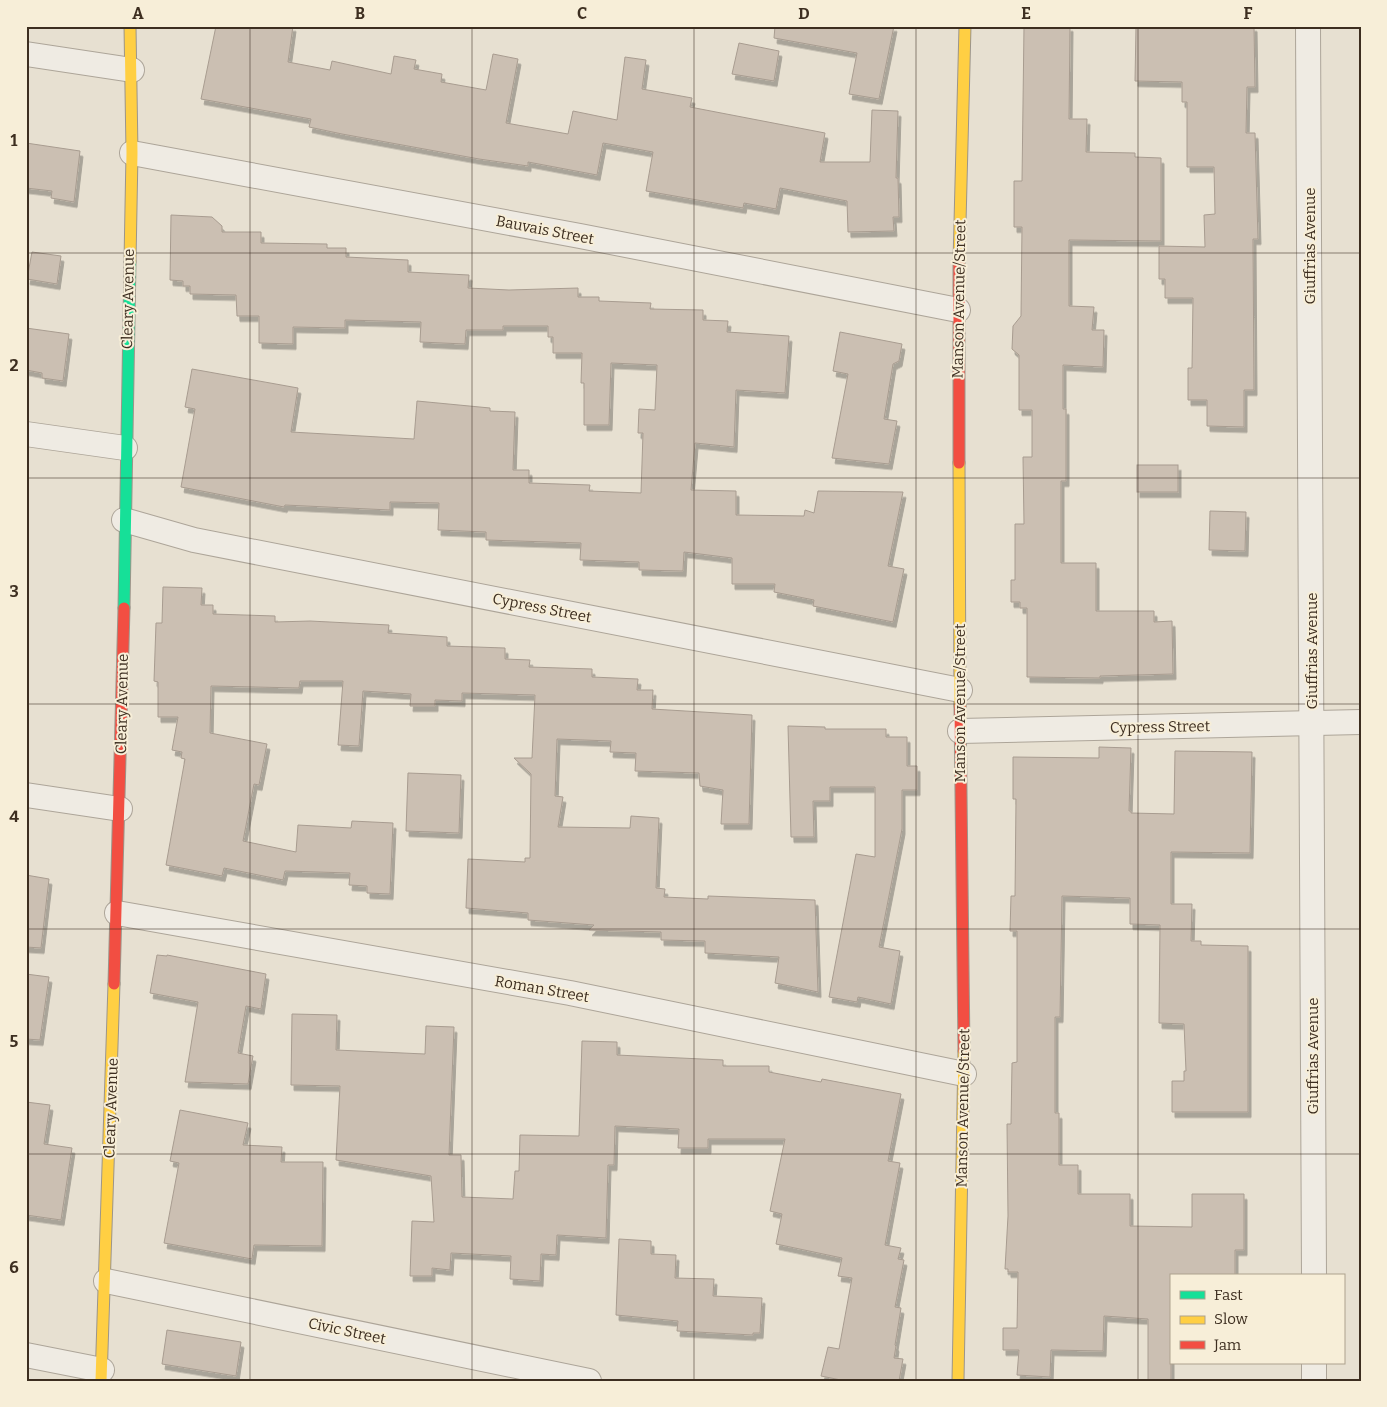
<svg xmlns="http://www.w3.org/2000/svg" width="1387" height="1407" viewBox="0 0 1387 1407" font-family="Bitter,serif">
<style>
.building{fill:#cbbfb2;stroke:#a89c90;filter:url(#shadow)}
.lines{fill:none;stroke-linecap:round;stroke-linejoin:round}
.street-casing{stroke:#ada599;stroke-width:26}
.fast-casing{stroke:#9c958a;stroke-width:13}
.slow-casing{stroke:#9c958a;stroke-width:13}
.jam-casing{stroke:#9c958a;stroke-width:13}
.street{stroke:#efebe3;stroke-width:24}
.fast{stroke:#16e098;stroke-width:11}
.slow{stroke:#ffcf43;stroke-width:11}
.jam{stroke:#f24e42;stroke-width:11}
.grid{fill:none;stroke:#3d2e20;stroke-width:1;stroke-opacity:0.55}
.labels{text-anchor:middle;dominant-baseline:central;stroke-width:4;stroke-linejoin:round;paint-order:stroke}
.street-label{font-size:15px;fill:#3d2e20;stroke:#f7eed8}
.neatline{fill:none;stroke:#3d2e20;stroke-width:2}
.grid-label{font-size:16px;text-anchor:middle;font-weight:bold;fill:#3d2e20}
</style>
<defs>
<filter id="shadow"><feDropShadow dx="3" dy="5.5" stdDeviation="0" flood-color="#0004"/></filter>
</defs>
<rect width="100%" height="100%" fill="#e7e0d1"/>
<g class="building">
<polygon points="216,26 293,26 288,62 330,70 332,61 391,74 394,56 416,60 414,69 442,74 441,82 486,90 493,54 518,59 506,123 568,134 573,111 617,120 625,57 646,60 642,89 692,98 690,107 825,133 820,162 870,162 872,110 898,111 896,178 898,178 899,217 893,217 894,231 848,232 847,201 780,188 776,209 744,203 743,208 646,191 653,152 603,143 597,175 528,162 528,166 479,159 342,134 309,127 311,119 201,99"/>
<polygon points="775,26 894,26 879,99 849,94 857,53 774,38"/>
<polygon points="1024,26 1070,26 1069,119 1087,119 1086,152 1135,153 1135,157 1161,158 1161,241 1069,240 1069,306 1094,307 1092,330 1104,330 1103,367 1063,365 1063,409 1066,409 1066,481 1061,481 1061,563 1096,563 1096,611 1154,611 1154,622 1172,621 1173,674 1100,676 1100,678 1027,677 1027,608 1020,608 1020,602 1011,602 1011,580 1015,580 1015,524 1024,524 1023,457 1032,457 1032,410 1019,410 1019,355 1012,349 1013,326 1021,316 1022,227 1014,227 1014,181 1022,181"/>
<polygon points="1136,26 1254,26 1255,87 1247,87 1246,133 1255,133 1258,239 1253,239 1254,390 1244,390 1244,427 1207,426 1207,400 1188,400 1188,368 1192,368 1193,298 1165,298 1165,279 1159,279 1159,246 1205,247 1204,215 1215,214 1214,167 1187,167 1187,102 1182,102 1182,82 1135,81"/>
<polygon points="739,43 779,51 774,81 732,74"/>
<polygon points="26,143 80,151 74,202 51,198 52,191 26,188"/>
<polygon points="171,215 212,217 222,226 222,232 261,232 261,243 327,244 327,248 346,248 346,257 408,260 408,272 469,275 468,288 509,290 578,288 578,297 599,297 599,301 651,303 650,309 703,310 703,320 728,321 727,332 789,336 785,393 736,390 734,447 695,443 691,490 736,491 736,515 804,516 805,510 814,513 818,491 903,492 888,566 904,569 893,622 813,606 814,600 774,592 775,584 732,584 732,558 684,552 683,571 639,570 639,562 580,560 581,543 486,540 486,532 438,530 439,503 390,502 390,510 285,505 284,507 181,487 195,409 185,407 192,369 298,388 291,432 414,439 417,401 490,408 490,411 515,412 513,470 529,470 529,483 590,485 589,491 641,493 643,433 638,433 639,409 655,410 657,365 611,363 609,425 584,425 584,383 581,383 582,353 553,353 553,337 548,337 548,326 503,326 503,330 466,330 465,344 420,342 421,322 345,320 345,328 293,327 293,344 259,343 259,316 237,316 236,295 190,294 190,286 183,286 183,281 170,280"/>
<polygon points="32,252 61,256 57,284 27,279"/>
<polygon points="26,328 69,334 63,381 42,378 42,373 26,370"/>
<polygon points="840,332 902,344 899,361 893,364 884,419 897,421 889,464 832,458 848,374 833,371"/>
<rect x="1137" y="465" width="41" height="27"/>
<polygon points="1210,511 1246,512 1245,551 1209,550"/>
<polygon points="163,587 202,588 201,605 213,605 213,614 275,616 275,622 310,621 389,625 388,633 447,637 447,646 505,648 505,659 530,660 529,667 592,669 592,677 638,679 637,690 653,690 652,709 752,715 749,824 721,824 723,790 700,786 699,773 635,771 636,753 610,752 611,741 557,739 555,796 563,797 558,827 630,828 631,816 659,818 656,888 665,889 664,897 708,899 708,896 815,900 818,992 775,983 779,957 705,953 705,941 661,940 661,932 589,930 594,925 528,920 528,913 466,908 468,859 525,862 525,858 530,858 531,774 514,758 532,758 535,695 462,693 462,701 435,700 435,706 410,706 411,694 363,691 359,746 338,745 343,681 300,681 299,688 211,686 210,733 267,744 259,785 254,784 243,841 296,852 298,825 351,828 352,821 393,823 390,894 367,893 367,886 349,885 350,873 285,871 283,880 224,868 222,876 166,865 185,759 181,758 182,752 172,750 178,717 158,717 158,682 154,681 156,623 162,623"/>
<polygon points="788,726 825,727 825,729 886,729 886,737 907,737 907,766 917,766 917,790 902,790 902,829 879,947 900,951 891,1004 858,997 857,1002 829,997 856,854 875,857 875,787 830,787 830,801 813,801 814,837 791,837"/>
<polygon points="1099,747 1131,748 1129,811 1131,811 1131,813 1174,814 1175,751 1252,752 1250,853 1171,852 1171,904 1192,904 1191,941 1201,941 1201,945 1248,946 1248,1112 1172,1112 1172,1081 1184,1081 1184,1071 1186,1071 1184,1024 1159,1023 1160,925 1130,924 1130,898 1062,896 1060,1017 1055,1017 1055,1113 1059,1113 1059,1165 1078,1165 1078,1194 1130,1194 1130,1226 1192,1227 1192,1194 1244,1194 1244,1250 1235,1250 1235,1276 1171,1276 1171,1381 1148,1381 1148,1319 1104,1316 1103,1351 1051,1350 1050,1377 1017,1375 1019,1350 1003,1350 1003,1328 1017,1328 1018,1272 1008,1272 1008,1269 1005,1269 1008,1216 1007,1124 1011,1124 1012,1063 1017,1062 1017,931 1010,931 1011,896 1015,896 1016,799 1013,799 1013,757 1099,758"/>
<polygon points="408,773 461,775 459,833 406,831"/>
<polygon points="26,875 49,879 41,948 26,947"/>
<polygon points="157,955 167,956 167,955 266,974 261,1009 246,1006 238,1053 253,1056 248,1084 185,1082 198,1002 150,993"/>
<polygon points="26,974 49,977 40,1040 26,1039"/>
<polygon points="292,1014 337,1015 336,1050 425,1054 426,1026 454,1027 449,1155 461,1155 462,1197 513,1199 515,1171 519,1171 520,1135 579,1136 582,1041 617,1042 617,1055 723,1060 723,1066 769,1066 769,1072 821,1082 822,1079 901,1094 888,1161 900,1163 885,1245 901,1248 898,1259 904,1260 895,1307 901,1308 895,1345 896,1346 894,1358 903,1359 899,1381 846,1381 821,1376 828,1347 839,1349 852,1278 838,1276 842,1258 776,1244 782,1214 770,1211 785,1139 708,1139 708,1148 678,1148 679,1129 615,1126 614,1165 608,1165 606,1238 557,1235 556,1255 541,1254 540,1281 510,1279 511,1256 451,1253 450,1270 432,1268 432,1276 410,1276 412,1221 434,1222 431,1176 336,1160 340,1086 291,1085"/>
<polygon points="26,1102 50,1105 44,1144 72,1148 61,1220 26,1215"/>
<polygon points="180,1110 248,1123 243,1145 282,1147 281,1162 323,1162 322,1246 254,1245 252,1259 164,1243 179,1163 170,1161"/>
<polygon points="619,1239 651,1241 651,1254 676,1255 675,1278 714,1279 713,1296 762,1298 760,1333 753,1333 753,1335 677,1331 678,1321 616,1315"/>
<polygon points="167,1330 241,1342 236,1376 162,1364"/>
</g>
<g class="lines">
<g class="street-casing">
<g id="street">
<polyline points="1308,26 1314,1276"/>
<polyline points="26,54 132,70"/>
<polyline points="132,153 580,236 958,310"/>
<polyline points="26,434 125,448"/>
<polyline points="124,520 194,540 960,690"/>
<polyline points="960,731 1361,722"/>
<polyline points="26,795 120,809"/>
<polyline points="117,913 570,993 964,1074"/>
<polyline points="106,1281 589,1381"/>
<polyline points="26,1355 102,1370"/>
<polyline points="1314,1363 1314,1381"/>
</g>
</g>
<g class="fast-casing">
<polyline id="fast" points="124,608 130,262"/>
</g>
<g class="slow-casing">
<g id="slow">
<polyline points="130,262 132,153 130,26"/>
<polyline points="959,262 965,26"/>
<polyline points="959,463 960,706"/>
<polyline points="101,1381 114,984"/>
<polyline points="958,1381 964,1051"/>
</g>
</g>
<g class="jam-casing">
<g id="jam">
<polyline points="959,463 959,262"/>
<polyline points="960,706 964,1051"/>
<polyline points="114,984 124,608"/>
</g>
</g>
<use href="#street" class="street"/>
<use href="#fast" class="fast"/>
<use href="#slow" class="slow"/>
<use href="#jam" class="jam"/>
</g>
<path class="grid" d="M250 26V1381M472 26V1381M694 26V1381M916 26V1381M1138 26V1381M26 253H1361M26 478H1361M26 704H1361M26 929H1361M26 1154H1361"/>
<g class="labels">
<g class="street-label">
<text transform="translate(545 230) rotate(11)">Bauvais Street</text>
<text transform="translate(1310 246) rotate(-90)">Giuffrias Avenue</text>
<text transform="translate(128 299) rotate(-89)">Cleary Avenue</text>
<text transform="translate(959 299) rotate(-89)">Manson Avenue/Street</text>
<text transform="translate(542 608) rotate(11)">Cypress Street</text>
<text transform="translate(1312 651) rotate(-90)">Giuffrias Avenue</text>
<text transform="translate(960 703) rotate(-90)">Manson Avenue/Street</text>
<text transform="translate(122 704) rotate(-89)">Cleary Avenue</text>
<text transform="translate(1160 727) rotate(-1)">Cypress Street</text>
<text transform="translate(542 989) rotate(10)">Roman Street</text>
<text transform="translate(1313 1056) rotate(-90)">Giuffrias Avenue</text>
<text transform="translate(111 1108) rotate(-88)">Cleary Avenue</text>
<text transform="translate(963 1108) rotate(-89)">Manson Avenue/Street</text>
<text transform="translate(347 1331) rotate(12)">Civic Street</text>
</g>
</g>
<rect width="1387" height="1407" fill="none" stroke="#f7eed8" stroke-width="55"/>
<rect x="1170" y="1274" width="175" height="90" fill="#f7eed8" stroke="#ada18e"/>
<rect x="1180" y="1291" width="25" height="8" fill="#16e098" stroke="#ada18e"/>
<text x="1214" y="1300" font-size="15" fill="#3d2e20">Fast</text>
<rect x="1180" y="1316" width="25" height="8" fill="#ffcf43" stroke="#ada18e"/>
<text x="1214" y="1324" font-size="15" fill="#3d2e20">Slow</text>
<rect x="1180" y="1341" width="25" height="8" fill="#f24e42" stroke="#ada18e"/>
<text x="1214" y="1350" font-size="15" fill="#3d2e20">Jam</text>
<rect x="28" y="28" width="1332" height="1352" class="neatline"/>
<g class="grid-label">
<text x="138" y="19">A</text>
<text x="360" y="19">B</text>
<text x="582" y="19">C</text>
<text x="804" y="19">D</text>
<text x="1026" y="19">E</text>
<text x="1248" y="19">F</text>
<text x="14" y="146">1</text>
<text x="14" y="371">2</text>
<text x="14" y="597">3</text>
<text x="14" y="822">4</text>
<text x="14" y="1047">5</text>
<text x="14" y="1273">6</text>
</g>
</svg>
